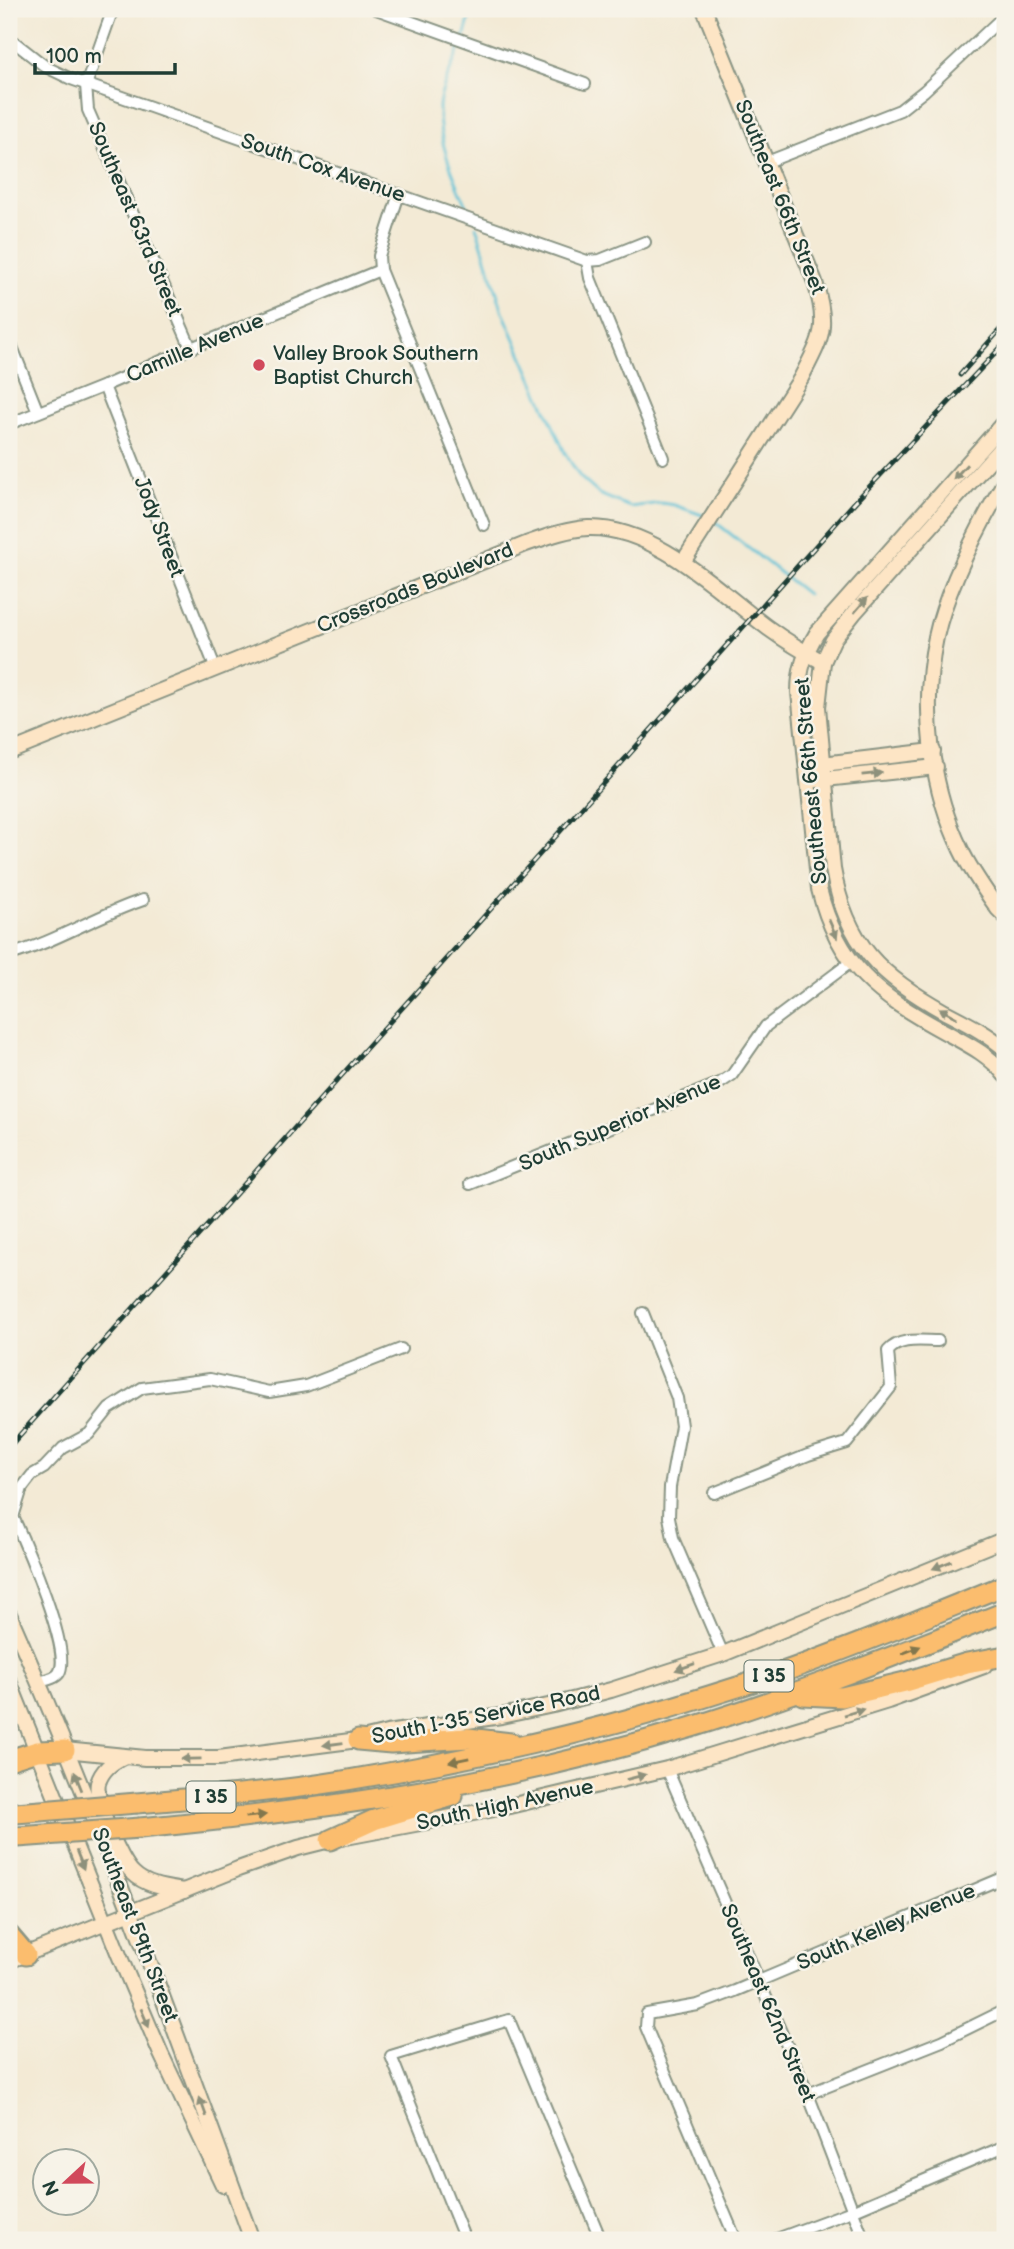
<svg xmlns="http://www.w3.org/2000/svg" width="1014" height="2249" viewBox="0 0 1014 2249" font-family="'Balsamiq Sans',sans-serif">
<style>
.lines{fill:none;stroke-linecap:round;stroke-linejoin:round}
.stream{stroke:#5ac1d7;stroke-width:2.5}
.street-casing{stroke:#899484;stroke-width:14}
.secondary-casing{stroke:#899484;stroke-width:18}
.highway-casing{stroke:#899484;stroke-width:23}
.street{stroke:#fff;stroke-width:10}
.secondary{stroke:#fde5c5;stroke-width:14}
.highway{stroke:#fbbd6e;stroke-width:19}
.rail-casing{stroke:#1f3d34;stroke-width:5}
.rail{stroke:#f7f3e8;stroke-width:2.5;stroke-dasharray:8;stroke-linecap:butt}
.highway-bridge-casing{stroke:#899484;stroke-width:23;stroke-linecap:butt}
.highway-bridge{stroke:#fbbd6e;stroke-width:19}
.oneway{fill:#8e917c}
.oneway2{fill:#82774e}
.poi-dot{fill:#d1495b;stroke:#f7f3e8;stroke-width:2.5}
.labels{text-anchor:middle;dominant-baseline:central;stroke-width:5;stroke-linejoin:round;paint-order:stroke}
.shield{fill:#f7f3e8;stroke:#60746a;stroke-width:2}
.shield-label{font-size:19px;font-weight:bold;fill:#1f3d34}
.street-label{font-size:21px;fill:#1f3d34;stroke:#f7f3e8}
.poi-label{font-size:21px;fill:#1f3d34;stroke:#f7f3e8;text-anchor:start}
</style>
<rect width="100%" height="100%" fill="#f7f3e8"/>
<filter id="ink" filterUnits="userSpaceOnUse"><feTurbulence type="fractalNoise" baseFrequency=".0143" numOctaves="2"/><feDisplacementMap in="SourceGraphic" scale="14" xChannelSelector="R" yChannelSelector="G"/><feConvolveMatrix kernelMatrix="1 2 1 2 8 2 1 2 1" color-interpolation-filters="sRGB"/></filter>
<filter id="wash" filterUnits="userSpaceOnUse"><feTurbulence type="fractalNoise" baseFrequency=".00686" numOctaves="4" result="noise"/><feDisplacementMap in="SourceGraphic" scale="28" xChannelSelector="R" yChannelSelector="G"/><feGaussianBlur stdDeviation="1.57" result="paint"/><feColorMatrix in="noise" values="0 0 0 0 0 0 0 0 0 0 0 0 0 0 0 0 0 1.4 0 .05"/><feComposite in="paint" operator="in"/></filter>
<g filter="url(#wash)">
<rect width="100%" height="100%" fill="#f3ead5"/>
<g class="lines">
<g class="stream">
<polyline points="464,38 472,9"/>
<path d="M461 44C455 61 440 89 439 106 437 144 457 184 472 217"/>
<polyline points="476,226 503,312 565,453 580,477 599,494 630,507 661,503 674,505 705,516"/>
<polyline points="714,521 807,594"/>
</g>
</g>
</g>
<g filter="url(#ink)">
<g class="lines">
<g class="street-casing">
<g id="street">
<polyline points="113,9 86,85 88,110 191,348"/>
<polyline points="376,9 585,84"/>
<polyline points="9,38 46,67 71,79 587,261 600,260 645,242"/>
<polyline points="767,162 900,110 924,91 1005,15"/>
<polyline points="399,194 379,256 380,270 484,525"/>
<polyline points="587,261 590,278 663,458"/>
<polyline points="9,339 38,412"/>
<polyline points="104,386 215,667"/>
<polyline points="9,424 104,386 191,348 380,270"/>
<path d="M9 955C56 942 97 915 143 900"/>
<polyline points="470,1184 720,1083 732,1075 766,1026 851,962"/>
<polyline points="643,1313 677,1398 681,1426 670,1487 669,1517 673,1538 723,1654"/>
<path d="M714 1493 808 1455 847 1443 891 1387 888 1351C900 1337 921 1341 938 1341"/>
<path d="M39 1682C45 1680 55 1679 59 1673 73 1652 24 1541 13 1517L22 1488 32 1475 44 1468 63 1448 89 1434 109 1409 142 1388 210 1379 269 1392 306 1386 401 1349"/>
<polyline points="667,1769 808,2094 864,2240"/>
<polyline points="808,2094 942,2041 1005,2010"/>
<polyline points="465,2240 391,2056 509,2020 601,2240"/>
<polyline points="736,2240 646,2027 647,2014 698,2005 735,1991 1005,1877"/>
<polyline points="774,2240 852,2211 1005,2146"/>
</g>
</g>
<g class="secondary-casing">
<g id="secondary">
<path d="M1005 421 817 633C805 653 799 669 799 692L819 889C838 966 878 996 945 1032 967 1044 990 1055 1005 1075"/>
<path d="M1005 443 855 612 833 640 823 662 818 707 833 869C846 945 881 976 945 1012 966 1023 987 1033 1005 1049"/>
<path d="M1005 481C979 526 947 586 936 637 921 706 930 786 961 850 971 871 985 890 998 909L1005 916"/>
<path d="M683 562 801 378C822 337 829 328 815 282L704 9"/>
<path d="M9 752 526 544C546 537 567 529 588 528 655 526 718 591 768 628 786 641 804 652 823 662"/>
<polyline points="814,765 933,751"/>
<polyline points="816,780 936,767"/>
<path d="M9 1614C99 1819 175 2030 252 2240"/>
<polyline points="9,1681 119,1955 161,2054 223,2185"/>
<polyline points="65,1750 145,1758 219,1758 358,1740 387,1733 501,1716 553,1705 611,1690 723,1654 1005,1539"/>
<path d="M123 1757C111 1763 102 1770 98 1783 94 1800 120 1861 133 1873 146 1886 166 1888 184 1891"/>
<polyline points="9,1961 238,1869 298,1848 330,1840 505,1807 667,1769 888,1701 984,1666"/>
</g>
</g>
<g class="highway-casing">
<g id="highway">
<polyline points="803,1695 842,1697 905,1682 967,1663 1005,1656"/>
<polyline points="358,1740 391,1743 468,1738 511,1743"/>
<polyline points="9,1760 37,1751 65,1750"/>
<path d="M137 1803C206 1797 275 1792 342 1781 488 1757 633 1723 774 1675 852 1648 928 1616 1005 1585"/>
<path d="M140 1828C327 1810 512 1782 692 1727 799 1694 902 1653 1005 1612"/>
<polyline points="330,1840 374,1820 453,1796"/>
<polyline points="9,1935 26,1955"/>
</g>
</g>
<use href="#street" class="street"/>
<use href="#secondary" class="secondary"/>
<use href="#highway" class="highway"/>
<g class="rail-casing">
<g id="rail">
<polyline points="960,375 1005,324"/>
<polyline points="9,1447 855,502 1005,343"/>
</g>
</g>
<use href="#rail" class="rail"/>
<g class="highway-bridge-casing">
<g id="highway-bridge">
<polyline points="16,1813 137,1803"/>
<polyline points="18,1837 140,1828"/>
</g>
</g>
<use href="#highway-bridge" class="highway-bridge"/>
</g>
<defs><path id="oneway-solid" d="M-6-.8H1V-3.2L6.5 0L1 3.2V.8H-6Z" transform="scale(1.75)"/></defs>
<g class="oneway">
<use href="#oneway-solid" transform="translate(960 472) rotate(132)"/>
<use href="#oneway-solid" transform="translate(861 605) rotate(-49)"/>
<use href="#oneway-solid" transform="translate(872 774) rotate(-6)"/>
<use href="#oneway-solid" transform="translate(833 929) rotate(66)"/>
<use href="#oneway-solid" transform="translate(948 1013) rotate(-151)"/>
<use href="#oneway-solid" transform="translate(942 1565) rotate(158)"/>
<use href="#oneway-solid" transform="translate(685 1667) rotate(161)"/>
<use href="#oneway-solid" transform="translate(854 1712) rotate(-17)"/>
<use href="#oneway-solid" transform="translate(333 1744) rotate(172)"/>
<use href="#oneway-solid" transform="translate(191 1759) rotate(179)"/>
<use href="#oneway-solid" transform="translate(636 1777) rotate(-14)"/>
<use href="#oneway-solid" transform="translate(78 1781) rotate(-112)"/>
<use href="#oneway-solid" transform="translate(80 1860) rotate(68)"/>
<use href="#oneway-solid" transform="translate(145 2018) rotate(67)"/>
<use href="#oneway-solid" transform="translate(203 2107) rotate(-110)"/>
</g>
<g class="oneway2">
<use href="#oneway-solid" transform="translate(911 1650) rotate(-22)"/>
<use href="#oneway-solid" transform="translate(459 1760) rotate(168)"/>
<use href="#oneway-solid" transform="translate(256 1816) rotate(-6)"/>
</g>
</g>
<circle class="poi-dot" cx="259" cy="365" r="7"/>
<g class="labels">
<g class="shield">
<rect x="744.5" y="1660.5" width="49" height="31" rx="5"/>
<rect x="186.5" y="1781.5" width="49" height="31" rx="5"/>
</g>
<g class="shield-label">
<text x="769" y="1676">I 35</text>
<text x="211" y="1797">I 35</text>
</g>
<g class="street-label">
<text transform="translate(323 168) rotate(19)">South Cox Avenue</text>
<text transform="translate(780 197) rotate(68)">Southeast 66th Street</text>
<text transform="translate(135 219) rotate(67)">Southeast 63rd Street</text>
<text transform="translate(195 348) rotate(-23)">Camille Avenue</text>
<text transform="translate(159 527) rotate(69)">Jody Street</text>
<text transform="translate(415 588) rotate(-22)">Crossroads Boulevard</text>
<text transform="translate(811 781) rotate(-95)">Southeast 66th Street</text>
<text transform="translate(620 1123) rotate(-23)">South Superior Avenue</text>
<text transform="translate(486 1715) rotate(-11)">South I-35 Service Road</text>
<text transform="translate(505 1805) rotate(-12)">South High Avenue</text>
<text transform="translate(135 1925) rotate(69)">Southeast 59th Street</text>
<text transform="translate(886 1927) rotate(-23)">South Kelley Avenue</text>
<text transform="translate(768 2003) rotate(67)">Southeast 62nd Street</text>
</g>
<g class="poi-label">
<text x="273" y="353">Valley Brook Southern<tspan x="273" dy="24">Baptist Church</tspan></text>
</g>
</g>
<rect width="1014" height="2249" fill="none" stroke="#f7f3e8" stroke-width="35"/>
<g transform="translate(66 2182) rotate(248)"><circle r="33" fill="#f7f3e8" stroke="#a1aaa0" stroke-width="2"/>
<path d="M0-5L12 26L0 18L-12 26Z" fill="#d1495b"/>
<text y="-10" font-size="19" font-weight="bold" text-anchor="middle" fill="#1f3d34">N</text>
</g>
<path d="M35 63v10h140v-10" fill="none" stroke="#1f3d34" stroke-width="3.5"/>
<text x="46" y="63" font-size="21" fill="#1f3d34" stroke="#f7f3e8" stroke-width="5" paint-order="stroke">100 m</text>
</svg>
